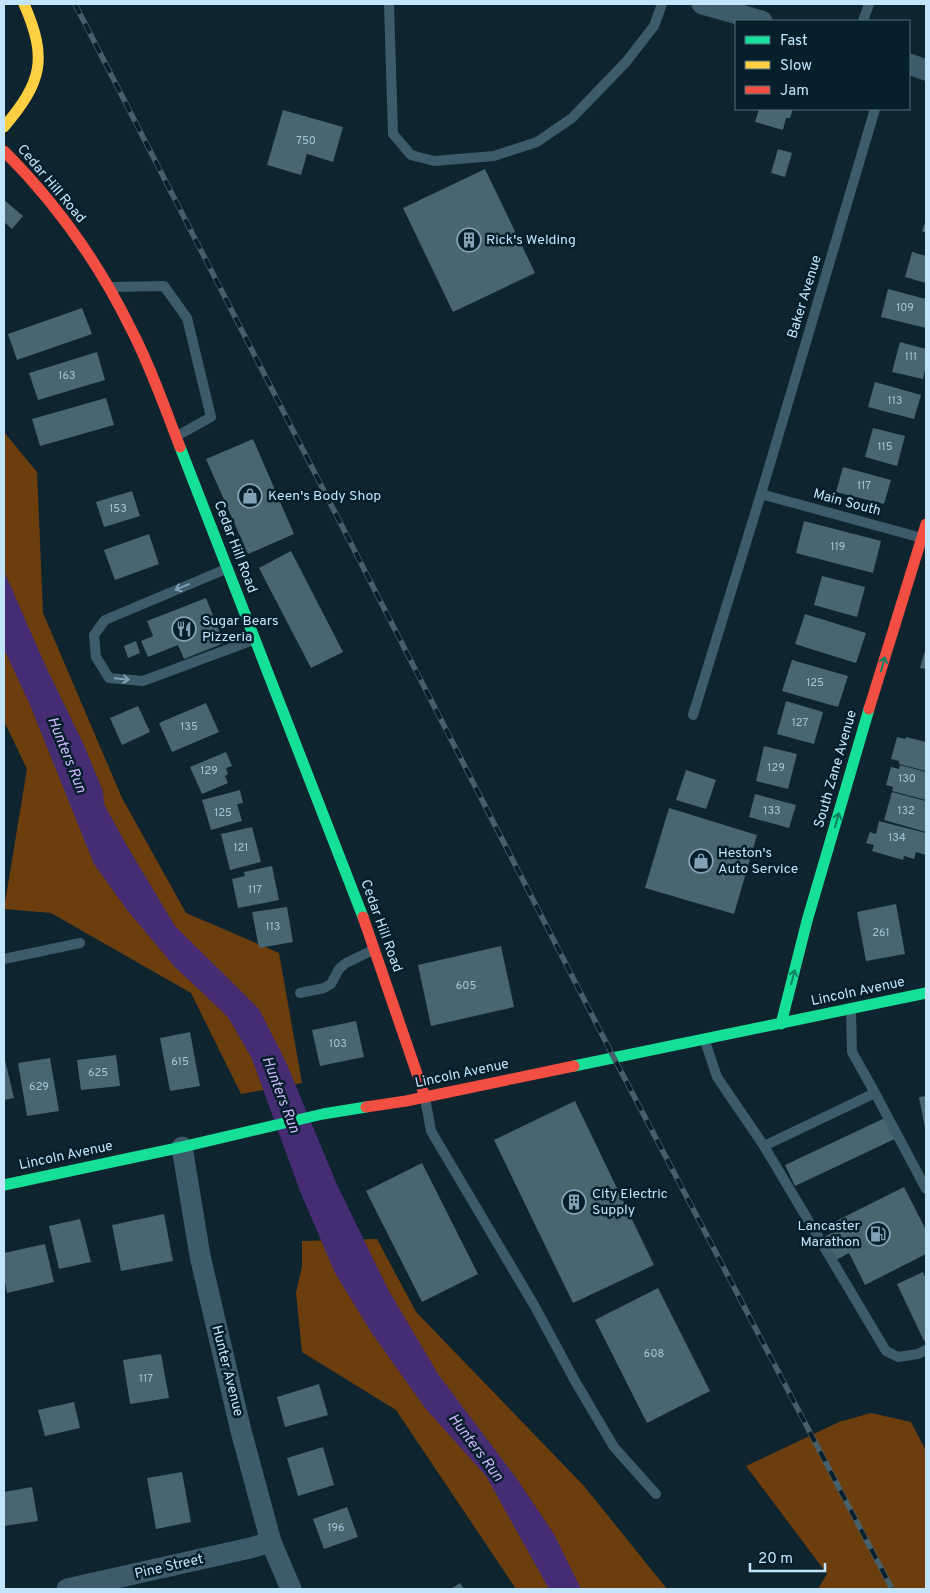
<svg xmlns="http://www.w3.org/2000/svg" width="930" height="1593" viewBox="0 0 930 1593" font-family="Overpass,sans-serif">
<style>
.forest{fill:#6c3e0e}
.water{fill:#452c73}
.building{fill:#49656f}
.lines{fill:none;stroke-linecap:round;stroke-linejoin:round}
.lane{stroke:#3d5b6b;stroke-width:10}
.street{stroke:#3d5b6b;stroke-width:21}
.fast{stroke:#16e098;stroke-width:11}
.slow{stroke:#ffcf43;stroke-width:11}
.jam{stroke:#f24e42;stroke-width:11}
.rail-casing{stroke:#475f6a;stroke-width:5.5}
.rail{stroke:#071e2b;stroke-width:4;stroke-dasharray:11;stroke-linecap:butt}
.oneway{stroke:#80a0b4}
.oneway2{stroke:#0e7f62}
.labels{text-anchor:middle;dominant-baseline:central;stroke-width:5;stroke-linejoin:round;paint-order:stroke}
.number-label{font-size:11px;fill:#a4c5d9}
.street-label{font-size:14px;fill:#c2e5fc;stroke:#071e2b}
.poi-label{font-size:14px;fill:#c2e5fc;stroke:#071e2b;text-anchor:start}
.water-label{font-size:15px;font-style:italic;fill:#ccb8fa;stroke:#071e2b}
</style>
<rect width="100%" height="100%" fill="#0e242f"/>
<g class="forest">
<polygon points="4,432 37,472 43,613 122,798 186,913 279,953 302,1083 241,1094 191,993 51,913 4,909 27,769 4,721"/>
<polygon points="377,1239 416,1312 584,1486 667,1589 516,1589 396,1410 302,1352 296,1293 302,1266 302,1241"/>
<polygon points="871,1413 911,1422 926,1451 926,1589 818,1589 827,1574 746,1466 839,1422"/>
</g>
<polygon class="water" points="4,571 46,667 83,743 103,791 104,804 126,844 175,926 259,1009 285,1060 338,1187 389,1291 438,1374 517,1479 554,1534 581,1589 549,1589 486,1476 425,1408 371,1332 335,1273 300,1191 252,1059 228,1017 174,966 127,910 94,864 30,705 4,649"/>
<g class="building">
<polygon points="759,109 793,109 790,118 786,118 783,130 755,122"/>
<polygon points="283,110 343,127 333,162 307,154 301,175 267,165"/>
<polygon points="778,149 792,153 785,177 771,173"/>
<polygon points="485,169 535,273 453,312 403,208"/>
<polygon points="4,200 23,216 12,229 4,222"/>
<polygon points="926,220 926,233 922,231"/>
<polygon points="912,252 926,256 926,283 905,277"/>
<polygon points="888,289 926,299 926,328 881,317"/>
<polygon points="82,308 92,334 17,360 8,334"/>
<polygon points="900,342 926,349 926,366 923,379 892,372"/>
<polygon points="97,352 105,380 38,400 29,373"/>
<polygon points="875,382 921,395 914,419 868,407"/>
<polygon points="106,398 114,425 40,446 32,419"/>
<polygon points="873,428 905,436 897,466 865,457"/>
<polygon points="253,439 294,534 248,554 206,459"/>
<polygon points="843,467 891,480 884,504 836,492"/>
<polygon points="132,491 140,516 104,527 96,502"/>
<polygon points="804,521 881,541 873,573 796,553"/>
<polygon points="149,534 159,564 115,580 104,550"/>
<polygon points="291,551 343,652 311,668 259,568"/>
<polygon points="822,576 865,587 857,617 814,605"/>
<polygon points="206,598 224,643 184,659 178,645 148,657 141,641 153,636 147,621"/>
<polygon points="805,614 866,633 856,663 795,644"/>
<polygon points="136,641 140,653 128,658 124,646"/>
<polygon points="926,647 926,669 920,668"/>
<polygon points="792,660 848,676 838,707 782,691"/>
<polygon points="786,701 823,712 814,744 777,734"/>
<polygon points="206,703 219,732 172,752 159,723"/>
<polygon points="138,706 150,732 122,745 110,718"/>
<polygon points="897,737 905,739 906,737 926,742 926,771 899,764 899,761 891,759"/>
<polygon points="764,746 797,754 788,789 756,781"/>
<polygon points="226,752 232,766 226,768 228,774 225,776 228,783 202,794 190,767"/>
<polygon points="900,765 926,772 926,800 892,791 893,787 886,785 891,767 899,769"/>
<polygon points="686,770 716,780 706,809 676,800"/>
<polygon points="240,790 243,803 237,804 242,821 211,830 202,800"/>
<polygon points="892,792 926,801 926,832 884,820"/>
<polygon points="755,794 796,805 789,828 749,817"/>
<polygon points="669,808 757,835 734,914 645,888"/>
<polygon points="879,821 926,833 926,855 916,852 914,859 904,856 903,860 872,851 874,845 866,843 870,832 876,834"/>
<polygon points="252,827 261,862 230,870 221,834"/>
<polygon points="272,866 279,900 238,908 232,879 245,876 244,872"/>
<polygon points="896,904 905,954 866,961 857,912"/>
<polygon points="287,907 293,942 259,948 252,912"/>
<polygon points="501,946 514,1007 431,1026 418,965"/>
<polygon points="356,1021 364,1057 320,1066 312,1030"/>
<polygon points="190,1032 200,1086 170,1091 160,1038"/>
<polygon points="116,1055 120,1086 81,1090 77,1060"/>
<polygon points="4,1056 14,1098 4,1100"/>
<polygon points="50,1058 59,1111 27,1116 18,1063"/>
<polygon points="926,1096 926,1128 925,1128 919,1097"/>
<polygon points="575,1101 654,1265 573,1303 494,1140"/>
<polygon points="889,1116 899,1137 795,1186 785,1165"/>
<polygon points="422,1163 478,1274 422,1302 366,1191"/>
<polygon points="904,1187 926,1230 926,1254 865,1285 849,1253 834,1261 822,1238 838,1230 834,1222"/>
<polygon points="164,1214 173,1261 121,1271 112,1225"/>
<polygon points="80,1219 91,1262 59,1269 49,1226"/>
<polygon points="45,1244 54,1282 7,1293 4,1276 4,1253"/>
<polygon points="923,1272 926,1279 926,1340 924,1341 897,1284"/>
<polygon points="658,1288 710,1391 647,1423 595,1320"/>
<polygon points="161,1354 169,1398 130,1404 123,1360"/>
<polygon points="319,1384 328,1415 285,1427 277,1397"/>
<polygon points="74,1402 80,1428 45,1436 38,1410"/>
<polygon points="323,1447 334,1485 298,1496 287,1458"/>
<polygon points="182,1472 191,1522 156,1529 147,1478"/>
<polygon points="32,1487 38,1521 4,1526 4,1492"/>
<polygon points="347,1507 358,1537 324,1549 313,1519"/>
<polygon points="460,1583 464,1589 451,1589"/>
</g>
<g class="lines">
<g class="lane">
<polyline points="389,4 393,134 411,155 434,161 494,156 537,142 572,118 626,62 654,26 662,4"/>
<polyline points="863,21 869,4"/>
<polyline points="111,287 164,286 187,318 211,417 177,436"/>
<polyline points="761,494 922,538"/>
<polyline points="226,569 105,620 94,635 96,657 109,678 143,681 253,640"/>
<polyline points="693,715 761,494 875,109"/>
<polyline points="4,959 80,943"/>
<polyline points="300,993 324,988 331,984 339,969 346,963 373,950"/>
<polyline points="705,1041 717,1077 764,1146 886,1351 898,1357 918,1354 926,1350"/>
<polyline points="875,1093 926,1189"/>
<polyline points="425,1098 431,1131 534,1305 575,1381 614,1447 656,1494"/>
<polyline points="764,1146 875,1093 852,1052 851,1010"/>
</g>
<g class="street">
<polyline points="702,4 762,21"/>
<polyline points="909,64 926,70"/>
<polyline points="182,1147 200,1256 241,1431 271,1542 291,1589"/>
<polyline points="67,1589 250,1548 271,1542"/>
</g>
<g class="fast">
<polyline points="180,447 363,917"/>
<polyline points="781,1024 807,921 869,709"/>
<polyline points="574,1066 926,993"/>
<polyline points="4,1185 182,1147 323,1114 366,1107"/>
</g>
<path class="slow" d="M4 127C42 82 48 59 24 4"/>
<g class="jam">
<path d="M4 151C55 202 98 262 130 327 150 365 164 406 180 447"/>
<polyline points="869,709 926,524"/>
<polyline points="363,917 425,1097"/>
<polyline points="366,1107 406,1101 574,1066"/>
</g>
<g class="rail-casing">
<polyline id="rail" points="75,4 614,1058 892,1589"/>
</g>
<use href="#rail" class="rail"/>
</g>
<defs><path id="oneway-shaft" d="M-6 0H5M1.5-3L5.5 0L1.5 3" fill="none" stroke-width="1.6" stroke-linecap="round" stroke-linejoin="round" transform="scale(1.25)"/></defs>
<g class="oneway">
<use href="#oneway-shaft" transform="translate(182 587) rotate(157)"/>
<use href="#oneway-shaft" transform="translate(122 679) rotate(6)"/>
</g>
<g class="oneway2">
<use href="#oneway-shaft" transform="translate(883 664) rotate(-74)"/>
<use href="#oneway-shaft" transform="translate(837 820) rotate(-74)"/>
<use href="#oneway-shaft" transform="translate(793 977) rotate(-76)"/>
</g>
<defs>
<g id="building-ring" transform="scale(1.25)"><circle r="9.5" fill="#071e2b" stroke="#83a1b4" stroke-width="1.5"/><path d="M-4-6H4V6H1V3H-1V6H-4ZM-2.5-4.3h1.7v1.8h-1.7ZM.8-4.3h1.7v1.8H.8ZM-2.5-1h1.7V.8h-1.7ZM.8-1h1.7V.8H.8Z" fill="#83a1b4"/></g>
<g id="shop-ring" transform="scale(1.25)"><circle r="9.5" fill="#071e2b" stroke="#83a1b4" stroke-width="1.5"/><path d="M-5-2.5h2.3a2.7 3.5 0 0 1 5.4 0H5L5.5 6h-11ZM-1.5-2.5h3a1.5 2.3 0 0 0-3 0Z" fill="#83a1b4"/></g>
<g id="restaurant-ring" transform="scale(1.25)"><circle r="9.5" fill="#071e2b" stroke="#83a1b4" stroke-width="1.5"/><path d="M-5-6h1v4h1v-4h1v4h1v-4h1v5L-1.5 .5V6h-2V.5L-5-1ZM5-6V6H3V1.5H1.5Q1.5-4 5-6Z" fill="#83a1b4"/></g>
<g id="fuel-ring" transform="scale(1.25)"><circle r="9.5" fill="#071e2b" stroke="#83a1b4" stroke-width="1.5"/><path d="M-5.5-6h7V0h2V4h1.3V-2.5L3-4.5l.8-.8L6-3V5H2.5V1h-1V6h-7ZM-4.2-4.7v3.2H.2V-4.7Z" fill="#83a1b4"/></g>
</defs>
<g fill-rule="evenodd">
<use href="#building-ring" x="469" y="240"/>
<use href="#shop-ring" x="250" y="496"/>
<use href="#restaurant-ring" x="184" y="629"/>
<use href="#shop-ring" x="701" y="861"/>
<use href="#building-ring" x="574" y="1202"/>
<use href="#fuel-ring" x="878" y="1234"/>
</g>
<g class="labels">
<g class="number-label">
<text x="306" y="141">750</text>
<text x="905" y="308">109</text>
<text x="911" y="357">111</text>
<text x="67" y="376">163</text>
<text x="895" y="401">113</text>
<text x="885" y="447">115</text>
<text x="864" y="486">117</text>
<text x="118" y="509">153</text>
<text x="838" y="547">119</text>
<text x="815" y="683">125</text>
<text x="800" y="723">127</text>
<text x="189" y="727">135</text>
<text x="776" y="768">129</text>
<text x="209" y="771">129</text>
<text x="907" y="779">130</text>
<text x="772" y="811">133</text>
<text x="906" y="811">132</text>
<text x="223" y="813">125</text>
<text x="897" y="838">134</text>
<text x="241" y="848">121</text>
<text x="255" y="890">117</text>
<text x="273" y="927">113</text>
<text x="881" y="933">261</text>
<text x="466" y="986">605</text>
<text x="338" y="1044">103</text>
<text x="180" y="1062">615</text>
<text x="98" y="1073">625</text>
<text x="39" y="1087">629</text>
<text x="654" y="1354">608</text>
<text x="146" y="1379">117</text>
<text x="336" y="1528">196</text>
</g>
<g class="street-label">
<text transform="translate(51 184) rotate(50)">Cedar Hill Road</text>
<text transform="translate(805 297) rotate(-73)">Baker Avenue</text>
<text transform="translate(847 503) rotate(15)">Main South</text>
<text transform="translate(235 547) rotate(69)">Cedar Hill Road</text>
<text transform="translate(836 769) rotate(-74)">South Zane Avenue</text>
<text transform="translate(381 926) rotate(70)">Cedar Hill Road</text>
<text transform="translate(858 992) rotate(-12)">Lincoln Avenue</text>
<text transform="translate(462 1074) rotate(-12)">Lincoln Avenue</text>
<text transform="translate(66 1156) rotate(-12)">Lincoln Avenue</text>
<text transform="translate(227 1371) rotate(76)">Hunter Avenue</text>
<text transform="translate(169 1567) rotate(-13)">Pine Street</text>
</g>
<g class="poi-label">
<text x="486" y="240">Rick's Welding</text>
<text x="268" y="496">Keen's Body Shop</text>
<text x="202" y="621">Sugar Bears<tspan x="202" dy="16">Pizzeria</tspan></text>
<text x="718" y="853">Heston's<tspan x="718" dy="16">Auto Service</tspan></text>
<text x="592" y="1194">City Electric<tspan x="592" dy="16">Supply</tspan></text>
<text x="860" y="1226" text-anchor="end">Lancaster<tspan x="860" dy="16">Marathon</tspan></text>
</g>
<g class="water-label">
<text transform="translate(66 755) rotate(68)">Hunters Run</text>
<text transform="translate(280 1095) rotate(69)">Hunters Run</text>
<text transform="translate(475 1448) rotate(53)">Hunters Run</text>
</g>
</g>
<rect width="930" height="1593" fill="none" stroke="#c2e5fc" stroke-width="10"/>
<rect x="735" y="20" width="175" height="90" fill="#071e2b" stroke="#526e7f"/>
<rect x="745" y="36" width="25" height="8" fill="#16e098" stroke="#526e7f"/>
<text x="780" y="45" font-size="15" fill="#c2e5fc">Fast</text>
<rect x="745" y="61" width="25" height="8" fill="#ffcf43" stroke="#526e7f"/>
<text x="780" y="70" font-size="15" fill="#c2e5fc">Slow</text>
<rect x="745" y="86" width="25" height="8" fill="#f24e42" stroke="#526e7f"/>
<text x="780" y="95" font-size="15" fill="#c2e5fc">Jam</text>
<path d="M750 1563v8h75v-8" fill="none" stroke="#c2e5fc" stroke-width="2.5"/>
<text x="758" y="1563" font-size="15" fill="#c2e5fc" stroke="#071e2b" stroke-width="4" paint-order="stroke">20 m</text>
</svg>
